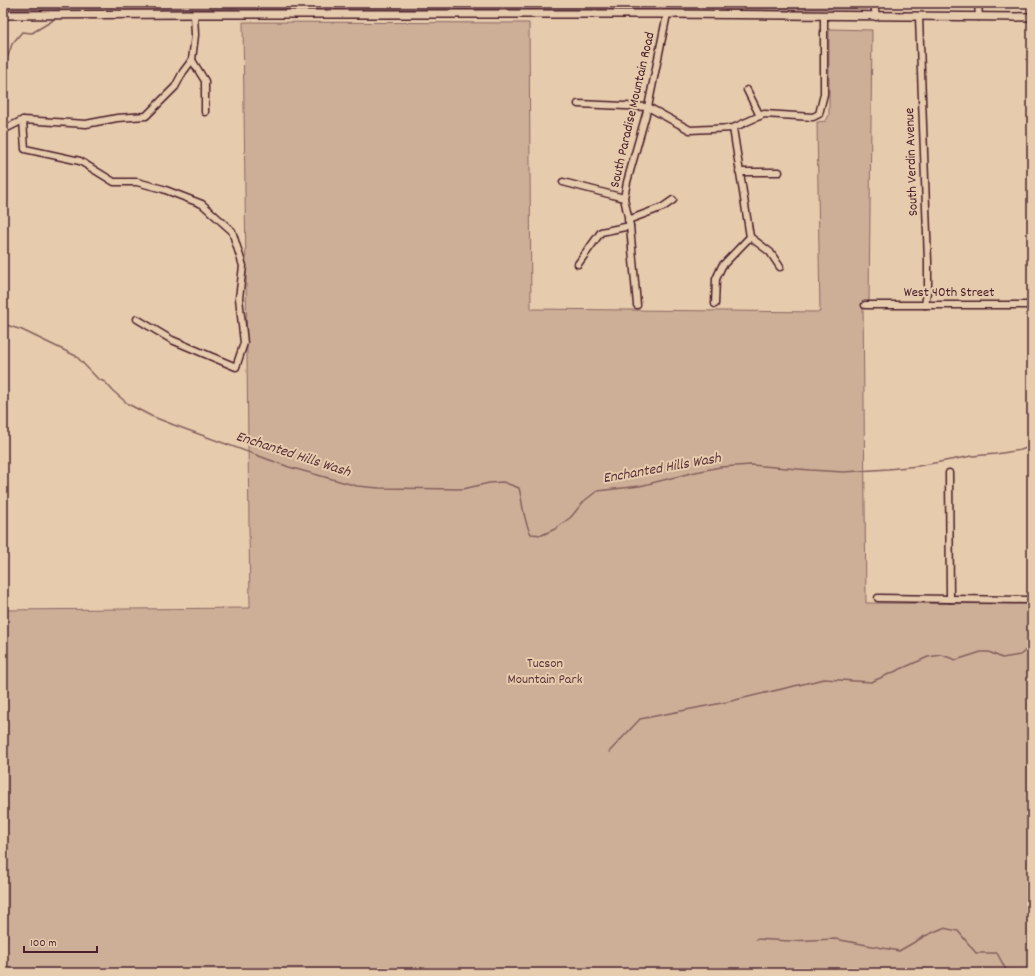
<svg xmlns="http://www.w3.org/2000/svg" width="1035" height="976" viewBox="0 0 1035 976" font-family="Dekko,sans-serif">
<style>
.green{fill:#cdaf98;stroke:#8c6762}
.lines{fill:none;stroke-linecap:round;stroke-linejoin:round}
.stream{stroke:#845f5c;stroke-width:1.5}
.minor-casing{stroke:#4a1f2b;stroke-width:9}
.tertiary-casing{stroke:#4a1f2b;stroke-width:10}
.minor{stroke:#e6cbad;stroke-width:6}
.tertiary{stroke:#e6cbad;stroke-width:7}
.labels{text-anchor:middle;dominant-baseline:central;stroke-width:4;stroke-linejoin:round;paint-order:stroke}
.street-label{font-size:14px;fill:#4a1f2b;stroke:#e6cbad}
.park-label{font-size:14px;fill:#5e353b;stroke:#e6cbad}
.water-label{font-size:15px;font-style:italic;fill:#5d343b;stroke:#e6cbad}
</style>
<rect width="100%" height="100%" fill="#e6cbad"/>
<filter id="ink" filterUnits="userSpaceOnUse"><feTurbulence type="fractalNoise" baseFrequency=".025" numOctaves="2"/><feDisplacementMap in="SourceGraphic" scale="8" xChannelSelector="R" yChannelSelector="G"/><feConvolveMatrix kernelMatrix="1 2 1 2 8 2 1 2 1" color-interpolation-filters="sRGB"/></filter>
<g filter="url(#ink)">
<g class="green">
<polygon points="3,3 868,3 867,9 3,9"/>
<polygon points="243,22 529,23 531,309 820,312 817,122 826,121 829,115 829,29 872,30 869,302 863,302 866,603 1032,604 1032,973 3,973 3,610 250,608"/>
</g>
<g class="lines">
<g class="stream">
<polyline points="297,3 301,12"/>
<polyline points="3,10 59,10"/>
<polyline points="58,12 65,3"/>
<polyline points="3,59 7,59 12,44 22,32 32,33 52,21 55,17"/>
<path d="M3 324 22 330 76 356 98 379 105 382 113 391 128 404 151 416 174 425 289 467 357 486 379 488 463 489 489 483 503 482 519 488C523 503 523 521 531 534L542 535 555 529 571 517 584 501 597 491 640 486 691 473 720 467 751 465 810 470 844 472 888 469 918 466 972 456 996 454 1021 450 1032 446"/>
<polyline points="609,752 640,719 727,702 824,679 871,682 928,657 942,655 956,660 981,652 989,652 1002,658 1020,655 1032,645"/>
<polyline points="756,939 789,941 835,939 899,951 925,936 943,928 958,931 976,953 997,953 1006,970 1029,971 1030,973"/>
</g>
<g class="minor-casing">
<g id="minor">
<polyline points="874,3 876,17"/>
<polyline points="978,3 979,17"/>
<polyline points="919,17 928,261 928,286 925,305"/>
<polyline points="192,60 205,81 205,112"/>
<polyline points="747,90 760,116"/>
<polyline points="578,104 648,107 690,130 733,128 764,114 813,117 819,114 824,94 824,16"/>
<polyline points="23,120 25,149 80,161 114,182 137,182 163,189 202,204 232,231 243,266 239,298 244,343 236,367 172,340 137,319"/>
<polyline points="3,130 23,120 86,124 117,118 146,116 175,87 183,72 192,60 195,35 194,14"/>
<polyline points="739,172 779,172"/>
<polyline points="563,182 624,198"/>
<polyline points="628,220 663,207 673,200"/>
<polyline points="750,237 770,252 780,267"/>
<polyline points="578,264 601,232 630,226"/>
<polyline points="715,304 716,279 722,266 750,237 733,128"/>
<polyline points="637,305 630,226 624,198 627,182 648,107 667,14"/>
<polyline points="865,305 1032,305"/>
<polyline points="949,473 950,599"/>
<polyline points="878,598 1032,600"/>
</g>
</g>
<g class="tertiary-casing">
<polyline id="tertiary" points="3,15 194,14 667,14 1032,17"/>
</g>
<use href="#minor" class="minor"/>
<use href="#tertiary" class="tertiary"/>
</g>
</g>
<g class="labels">
<g class="street-label">
<text transform="translate(633 110) rotate(-77)">South Paradise Mountain Road</text>
<text transform="translate(912 162) rotate(-92)">South Verdin Avenue</text>
<text x="949" y="293">West 40th Street</text>
</g>
<g class="park-label">
<text x="545" y="664">Tucson<tspan x="545" dy="16">Mountain Park</tspan></text>
</g>
<g class="water-label">
<text transform="translate(293 455) rotate(18)">Enchanted Hills Wash</text>
<text transform="translate(662 469) rotate(-10)">Enchanted Hills Wash</text>
</g>
</g>
<rect width="1035" height="976" fill="none" stroke="#e6cbad" stroke-width="16"/>
<rect x="8" y="8" width="1019" height="960" fill="none" stroke="#4a1f2b" stroke-width="1.5" filter="url(#ink)"/>
<path d="M24 946v6h73v-6" fill="none" stroke="#4a1f2b" stroke-width="2"/>
<text x="30" y="946" font-size="12" fill="#4a1f2b" stroke="#e6cbad" stroke-width="3" paint-order="stroke">100 m</text>
</svg>
